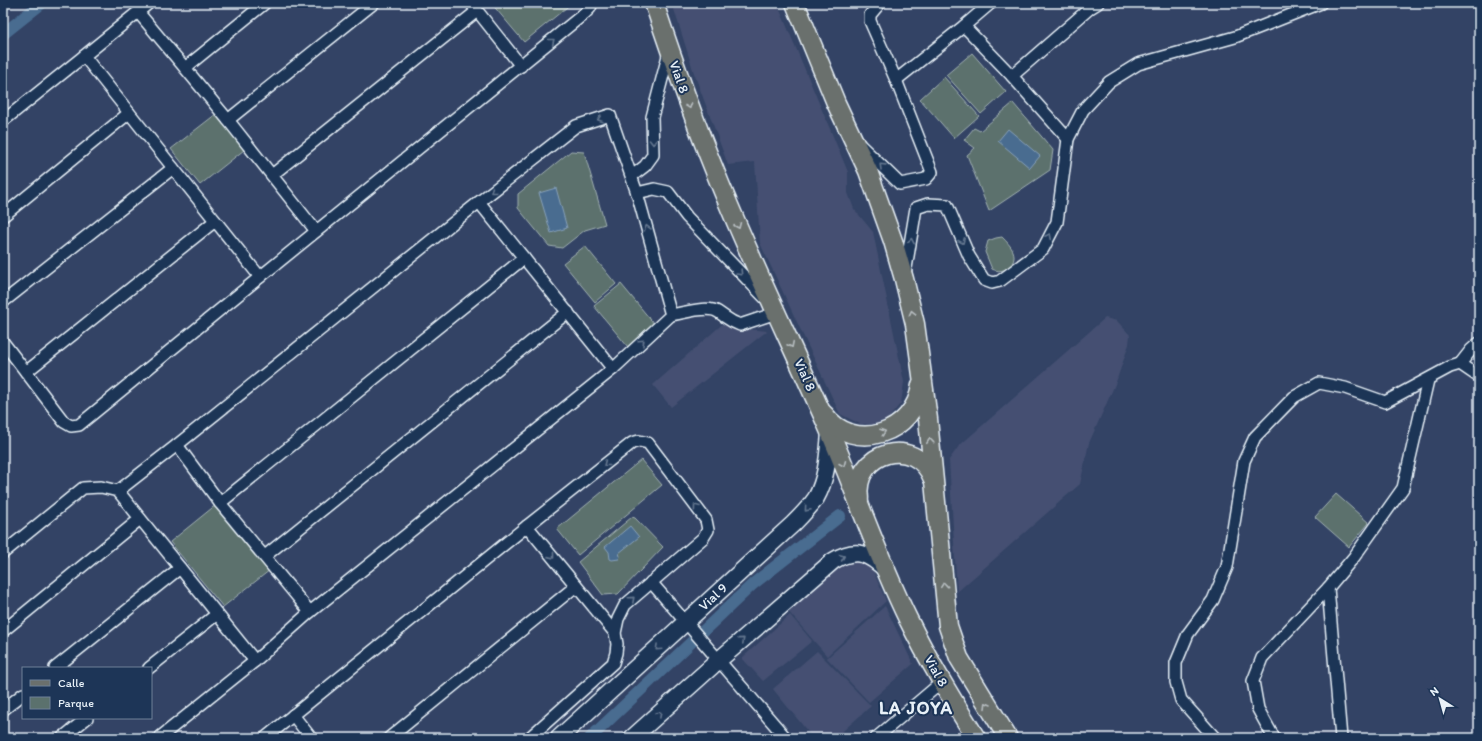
<svg xmlns="http://www.w3.org/2000/svg" width="1482" height="741" viewBox="0 0 1482 741" font-family="Itim,sans-serif">
<style>
.built{fill:#455072}
.green{fill:#5b716d;stroke:#a2b1b2}
.water{fill:#486c90;stroke:#88a1ba}
.lines{fill:none;stroke-linecap:round;stroke-linejoin:round}
.canal{stroke:#486c90;stroke-width:12}
.street-casing{stroke:#e8f1f8;stroke-width:14}
.secondary-casing{stroke:#e8f1f8;stroke-width:19}
.primary-casing{stroke:#e8f1f8;stroke-width:21}
.street{stroke:#1d3557;stroke-width:11}
.secondary{stroke:#1d3557;stroke-width:16}
.primary{stroke:#6b706d;stroke-width:18}
.oneway{stroke:#64778f}
.oneway2{stroke:#b6bdc0}
.labels{text-anchor:middle;dominant-baseline:central;stroke-width:4;stroke-linejoin:round;paint-order:stroke}
.street-label{font-size:14px;fill:#e8f1f8;stroke:#1d3557}
.district-label{font-size:18px;font-weight:bold;letter-spacing:1px;fill:#e8f1f8;stroke:#1d3557}
</style>
<rect width="100%" height="100%" fill="#334365"/>
<filter id="ink" filterUnits="userSpaceOnUse"><feTurbulence type="fractalNoise" baseFrequency=".025" numOctaves="2"/><feDisplacementMap in="SourceGraphic" scale="8" xChannelSelector="R" yChannelSelector="G"/><feConvolveMatrix kernelMatrix="1 2 1 2 8 2 1 2 1" color-interpolation-filters="sRGB"/></filter>
<g filter="url(#ink)">
<g class="built">
<polygon points="672,3 777,3 848,172 848,193 854,209 873,232 904,382 901,403 887,420 874,424 860,424 840,414 760,243 755,162 728,165 694,73"/>
<polygon points="1105,318 1117,321 1130,335 1129,344 1116,382 1089,443 1080,484 957,592 949,460 959,446"/>
<polygon points="726,321 738,328 767,331 671,407 653,385"/>
<polygon points="858,560 872,568 886,601 827,656 787,610 837,561"/>
<polygon points="885,606 913,664 869,702 827,658"/>
<polygon points="790,615 812,641 763,681 742,658"/>
<polygon points="817,651 871,706 835,738 813,738 773,689"/>
</g>
<g class="green">
<polygon points="491,3 572,3 524,42"/>
<polygon points="972,53 1006,92 981,114 946,75"/>
<polygon points="944,77 979,116 954,138 920,99"/>
<polygon points="1013,103 1053,150 1050,170 989,211 967,155 975,148 964,140 974,128 980,131"/>
<polygon points="216,114 244,150 200,185 171,149"/>
<polygon points="571,151 584,152 605,224 585,230 562,248 549,246 518,208 518,194"/>
<path d="M1002 237C1006 241 1011 246 1013 251 1018 264 1004 275 992 269L985 252 988 241 996 238Z"/>
<polygon points="585,246 616,284 595,302 563,263"/>
<polygon points="621,284 655,325 628,347 594,306"/>
<polygon points="641,460 662,485 578,555 557,529"/>
<polygon points="1336,494 1369,523 1349,547 1315,517"/>
<polygon points="217,504 270,570 223,607 170,542"/>
<polygon points="632,517 635,518 663,547 618,594 603,595 578,562"/>
</g>
<g class="water">
<polygon points="1008,129 1040,156 1030,168 998,141"/>
<polygon points="556,188 567,228 551,233 539,193"/>
<polygon points="630,526 639,537 619,553 620,556 619,559 612,560 610,559 609,552 605,547"/>
</g>
<g class="lines">
<g class="canal">
<polyline points="3,34 42,3"/>
<polyline points="590,738 753,584 840,516"/>
</g>
<g class="street-casing">
<g id="street">
<polyline points="149,3 84,56 260,277 585,13 590,8 592,3"/>
<polyline points="471,3 521,66"/>
<polyline points="138,12 185,68 265,3"/>
<polyline points="964,26 991,3"/>
<polyline points="185,68 228,120 374,3"/>
<polyline points="896,80 964,26 1012,76"/>
<polyline points="228,120 316,231"/>
<polyline points="3,121 84,56"/>
<polyline points="1068,139 1012,76 1090,8 1098,3"/>
<polyline points="860,145 900,184 926,179 932,172 896,80 870,21 870,15 880,3"/>
<polyline points="272,175 477,11"/>
<polyline points="632,176 645,166 653,155 652,117 669,52"/>
<polyline points="637,193 654,189 668,192 687,217 765,298"/>
<polyline points="479,202 613,369"/>
<polyline points="3,216 129,113"/>
<polyline points="905,274 916,208 928,204 947,205 969,256 984,280 992,283 1000,281 1043,249 1057,222 1068,139 1083,110 1109,82 1138,64 1235,37 1321,3"/>
<polyline points="3,302 173,168"/>
<path d="M671 315C684 313 708 305 718 312 727 318 729 321 740 325L776 313"/>
<polyline points="3,342 26,372 215,221"/>
<polyline points="1460,364 1471,350 1479,343"/>
<polyline points="26,372 64,422 71,426 79,425 260,277"/>
<polyline points="177,445 479,202 576,126 610,115 637,193 671,315 613,369 310,612"/>
<polyline points="220,503 524,258"/>
<polyline points="527,526 615,633"/>
<polyline points="3,553 83,488 101,487 118,491 255,661 310,612 220,503 177,445 118,491"/>
<polyline points="265,556 568,312"/>
<polyline points="651,582 786,738"/>
<polyline points="1328,588 1341,738"/>
<polyline points="3,631 140,519"/>
<polyline points="55,668 180,568"/>
<polyline points="149,668 217,614"/>
<polyline points="3,710 23,694"/>
<polyline points="293,715 311,738"/>
<polyline points="62,738 87,718"/>
<polyline points="159,738 255,661"/>
<polyline points="265,738 527,526 632,443 639,441 648,443 706,520 708,530 703,538 625,605 618,619 615,633 617,644 616,653 613,663 529,738"/>
<polyline points="389,738 576,586"/>
<polyline points="876,738 942,682"/>
<polyline points="1215,738 1181,700 1176,682 1176,663 1188,634 1213,600 1227,567 1244,461 1255,437 1294,397 1319,383 1345,388 1385,402 1450,367 1460,364 1479,377"/>
<polyline points="1274,738 1258,709 1253,681 1262,658 1328,588 1354,557 1403,488 1428,380"/>
</g>
</g>
<g class="secondary-casing">
<g id="secondary">
<path d="M559 738 793 524C801 516 810 507 816 498 827 478 828 455 830 433"/>
<path d="M632 738 719 660 833 561C856 547 869 553 887 571"/>
</g>
</g>
<g class="primary-casing">
<g id="primary">
<path d="M654 3C673 60 693 118 716 174 750 259 790 341 827 425 855 489 877 556 908 619 928 660 952 699 976 738"/>
<polyline points="795,3 836,103 868,171 893,241 904,279 915,324 928,419 948,626 959,658 1008,738"/>
<path d="M824 414C854 455 915 433 921 385"/>
<path d="M859 499C852 451 916 434 933 479"/>
</g>
</g>
<use href="#street" class="street"/>
<use href="#secondary" class="secondary"/>
<use href="#primary" class="primary"/>
</g>
<defs><path id="oneway-chevron" d="M-2-3.5L2.5 0L-2 3.5" fill="none" stroke-width="1.6" stroke-linecap="round" stroke-linejoin="round"/></defs>
<g class="oneway">
<use href="#oneway-chevron" transform="translate(552 41) rotate(-39)"/>
<use href="#oneway-chevron" transform="translate(600 119) rotate(163)"/>
<use href="#oneway-chevron" transform="translate(653 142) rotate(89)"/>
<use href="#oneway-chevron" transform="translate(882 166) rotate(-136)"/>
<use href="#oneway-chevron" transform="translate(493 191) rotate(142)"/>
<use href="#oneway-chevron" transform="translate(647 228) rotate(-106)"/>
<use href="#oneway-chevron" transform="translate(1049 236) rotate(-63)"/>
<use href="#oneway-chevron" transform="translate(911 241) rotate(-80)"/>
<use href="#oneway-chevron" transform="translate(962 241) rotate(67)"/>
<use href="#oneway-chevron" transform="translate(740 273) rotate(46)"/>
<use href="#oneway-chevron" transform="translate(642 342) rotate(-43)"/>
<use href="#oneway-chevron" transform="translate(606 464) rotate(142)"/>
<use href="#oneway-chevron" transform="translate(696 507) rotate(-127)"/>
<use href="#oneway-chevron" transform="translate(807 509) rotate(131)"/>
<use href="#oneway-chevron" transform="translate(552 556) rotate(51)"/>
<use href="#oneway-chevron" transform="translate(842 557) rotate(-23)"/>
<use href="#oneway-chevron" transform="translate(632 599) rotate(-42)"/>
<use href="#oneway-chevron" transform="translate(742 640) rotate(-41)"/>
<use href="#oneway-chevron" transform="translate(658 648) rotate(137)"/>
<use href="#oneway-chevron" transform="translate(659 714) rotate(-43)"/>
</g>
<g class="oneway2">
<use href="#oneway-chevron" transform="translate(689 106) rotate(70)"/>
<use href="#oneway-chevron" transform="translate(738 226) rotate(67)"/>
<use href="#oneway-chevron" transform="translate(912 313) rotate(-103)"/>
<use href="#oneway-chevron" transform="translate(791 345) rotate(64)"/>
<use href="#oneway-chevron" transform="translate(883 432) rotate(-19)"/>
<use href="#oneway-chevron" transform="translate(930 441) rotate(-96)"/>
<use href="#oneway-chevron" transform="translate(843 464) rotate(67)"/>
<use href="#oneway-chevron" transform="translate(944 585) rotate(-96)"/>
<use href="#oneway-chevron" transform="translate(987 705) rotate(-121)"/>
</g>
</g>
<g class="labels">
<g class="street-label">
<text transform="translate(679 77) rotate(71)">Vial 8</text>
<text transform="translate(805 375) rotate(66)">Vial 8</text>
<text transform="translate(713 597) rotate(-43)">Vial 9</text>
<text transform="translate(936 671) rotate(61)">Vial 8</text>
</g>
<g class="district-label">
<text x="916" y="708">LA JOYA</text>
</g>
</g>
<rect width="1482" height="741" fill="none" stroke="#1d3557" stroke-width="16"/>
<rect x="8" y="8" width="1466" height="725" fill="none" stroke="#e8f1f8" stroke-width="1.5" filter="url(#ink)"/>
<rect x="22" y="667" width="130" height="52" fill="#1d3557" stroke="#6e8097"/>
<rect x="30" y="680" width="20" height="6" fill="#6b706d" stroke="#6e8097"/>
<text x="58" y="687" font-size="12" fill="#e8f1f8">Calle</text>
<rect x="30" y="697" width="20" height="12" fill="#5b716d" stroke="#6e8097"/>
<text x="58" y="707" font-size="12" fill="#e8f1f8">Parque</text>
<g transform="translate(1440 699) rotate(323)" stroke="#1d3557" stroke-width="3" paint-order="stroke">
<path d="M0-3L7 15L0 10L-7 15Z" fill="#e8f1f8"/>
<text y="-6" font-size="11" font-weight="bold" text-anchor="middle" fill="#e8f1f8">N</text>
</g>
</svg>
